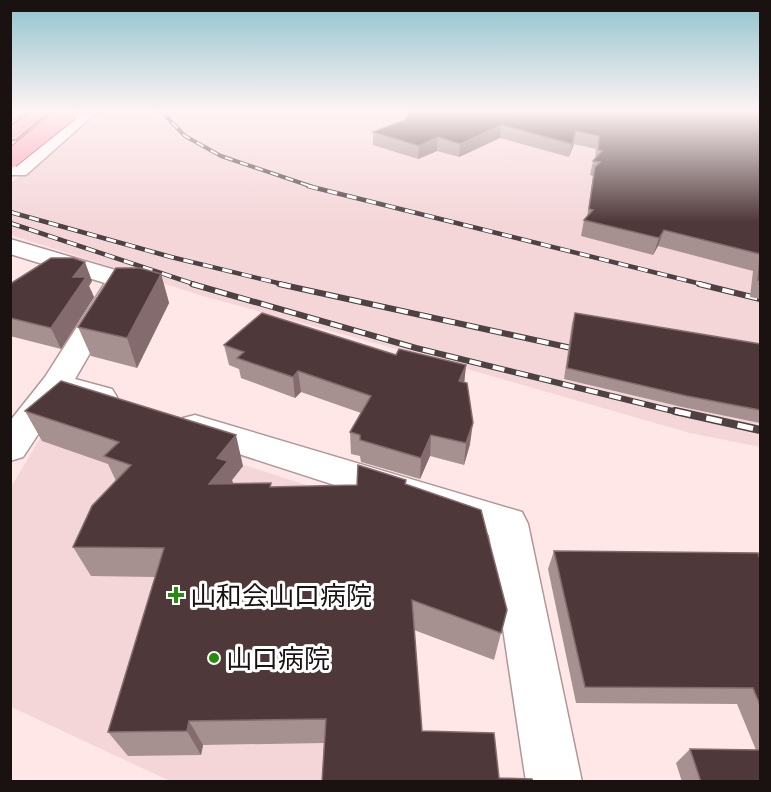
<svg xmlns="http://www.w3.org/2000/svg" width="771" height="792" viewBox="0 0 771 792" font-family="Inter,'Noto Sans JP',sans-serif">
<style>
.built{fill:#f4d6d8}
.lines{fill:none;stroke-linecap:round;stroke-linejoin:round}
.minor-casing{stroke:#b29698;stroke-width:3}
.primary-casing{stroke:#a84655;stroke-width:3}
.minor{fill:#fff;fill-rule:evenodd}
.primary{fill:#f8a1af;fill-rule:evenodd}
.rail-far3-casing{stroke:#4d4141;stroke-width:4}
.rail-far2-casing{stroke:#4d4141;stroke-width:4.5}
.rail-far1-casing{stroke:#4d4141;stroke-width:6}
.rail-casing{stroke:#4d4141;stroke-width:8}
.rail-far3{stroke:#fff;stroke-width:2;stroke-dasharray:8;stroke-linecap:butt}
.rail-far2{stroke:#fff;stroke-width:3;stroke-dasharray:10;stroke-linecap:butt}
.rail-far1{stroke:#fff;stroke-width:4;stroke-dasharray:12;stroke-linecap:butt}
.rail{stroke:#fff;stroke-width:5;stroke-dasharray:16;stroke-linecap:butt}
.primary-bridge-casing{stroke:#a84655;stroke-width:20;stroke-linecap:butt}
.primary-bridge{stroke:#f8a1af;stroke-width:18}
.wall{fill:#a79090}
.shaded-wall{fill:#846c6e}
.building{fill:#4f3839;stroke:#846c6e;stroke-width:1.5}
.poi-dot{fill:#248d0c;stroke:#fff;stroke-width:2}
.labels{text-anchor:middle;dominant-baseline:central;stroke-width:6;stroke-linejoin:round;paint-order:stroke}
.near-poi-label{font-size:26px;fill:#1a1111;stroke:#fff;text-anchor:start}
</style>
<rect width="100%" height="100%" fill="#ffe7e8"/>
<g class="built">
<polygon points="96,111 760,111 760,447 690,433 415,354 203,296 11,235 10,184"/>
<polygon points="70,409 356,501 323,781 170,781 11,707 11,487 54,415"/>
</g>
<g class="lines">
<g class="minor-casing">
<g id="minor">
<polygon points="10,111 26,111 10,121"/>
<polygon points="81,111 98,111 26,175 12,175 12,167"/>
<polygon points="10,239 129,274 133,279 75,379 112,389 117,397 112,405 100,408 63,397 23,457 10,461 10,421 45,377 105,283 10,254"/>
<polygon points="195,415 522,512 528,524 582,782 526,782 489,535 183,436 178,427 183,418"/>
</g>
</g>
<g class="primary-casing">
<polygon id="primary" points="32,111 50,111 16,139 10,140 10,127"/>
</g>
<use href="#minor" class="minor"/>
<use href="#primary" class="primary"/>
<g class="rail-far3-casing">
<polyline id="rail-far3" points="161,111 185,136 221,156 313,187"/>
</g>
<g class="rail-far2-casing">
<g id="rail-far2">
<polyline points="308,186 705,285"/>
<polyline points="10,212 171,257 286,285"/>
<polyline points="10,223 197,285"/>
</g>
</g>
<g class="rail-far1-casing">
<g id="rail-far1">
<polyline points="192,284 416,348 681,413"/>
<polyline points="279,284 585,351"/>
<polyline points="699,284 760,299"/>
</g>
</g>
<g class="rail-casing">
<polyline id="rail" points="675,411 760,430"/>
</g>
<use href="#rail-far3" class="rail-far3"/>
<use href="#rail-far2" class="rail-far2"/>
<use href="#rail-far1" class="rail-far1"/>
<use href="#rail" class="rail"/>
<g class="primary-bridge-casing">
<polyline id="primary-bridge" points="10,159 70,111"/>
</g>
<use href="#primary-bridge" class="primary-bridge"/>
</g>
<g class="wall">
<polygon points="760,111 760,299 750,297 753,271 658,246 653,255 581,236 584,220 587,217 593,176 590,175 593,161 595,158 596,149 574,144 569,157 500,138 459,157 437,151 418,159 373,145 373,132 405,120"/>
<polygon points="161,274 169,303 137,368 91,356 78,327"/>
<polygon points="92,281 89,286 94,297 61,349 10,336 10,284"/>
<polygon points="575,313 760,344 760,423 682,407 564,379 572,323"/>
<polygon points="224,345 396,355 466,365 464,382 470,444 464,465 430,456 420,479 361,462 360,456 351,454 350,432 361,413 301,392 295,398 241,378 239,369 229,365"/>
<polygon points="25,411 243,466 232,480 233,484 272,487 406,484 501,633 494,660 414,630 322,782 324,743 203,745 201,755 128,756 108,732 155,577 91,576 73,547 116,481 108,464 42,441"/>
<polygon points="554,551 760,559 760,782 682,782 676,763 690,749 756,750 737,704 576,703 548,569"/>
</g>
<g class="shaded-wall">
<polygon points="502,125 500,138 459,157 460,144"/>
<polygon points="576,131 574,144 569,157 572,144"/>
<polygon points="438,137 437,151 418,159 419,146"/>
<polygon points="664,230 658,246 653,255 659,238"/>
<polygon points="85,262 92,281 89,286 94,297 61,349 51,328 73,277"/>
<polygon points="161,274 169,303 137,368 127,338"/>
<polygon points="466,365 464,385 459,381"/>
<polygon points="298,371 301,392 295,398 293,377"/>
<polygon points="473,423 470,444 464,465 466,443"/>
<polygon points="236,435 243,466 232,480 236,492 209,484 217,458"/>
<polygon points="431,435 430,456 420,479 421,458"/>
<polygon points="189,721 203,745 201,755 187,731"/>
</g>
<g class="building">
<polygon points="411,111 760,111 760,254 664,230 659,238 584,220 593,210 589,209 595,167 600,162 593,161 602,151 598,150 599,136 576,131 572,144 502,125 460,144 438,137 419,146 373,132 405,120"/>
<polygon points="51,258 73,258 85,262 73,277 86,277 51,328 10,318 10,284"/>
<polygon points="760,258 760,280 758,280"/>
<polygon points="116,268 140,268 161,274 127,338 78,327"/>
<polygon points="262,313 396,355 399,349 466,365 459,381 467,383 473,423 466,443 431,435 421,458 360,440 360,435 350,432 371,396 298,371 293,377 237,358 244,352 224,345"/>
<polygon points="575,313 760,344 760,410 687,396 567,368"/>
<polygon points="61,381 236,435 217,458 228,461 209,484 271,483 270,487 357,485 358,465 406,480 405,484 481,510 507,610 501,633 412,600 422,731 494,733 499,778 532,779 533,782 322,782 326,719 189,721 187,731 108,732 164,548 73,547 92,506 131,465 104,456 119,442 25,411"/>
<polygon points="554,551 758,553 760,559 760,705 753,688 585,687"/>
<polygon points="690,749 760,750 760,782 701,782"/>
</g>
<linearGradient id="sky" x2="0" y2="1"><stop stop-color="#8fc3cd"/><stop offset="0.5" stop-color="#fff4f5"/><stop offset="1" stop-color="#fff4f5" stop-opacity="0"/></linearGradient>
<rect width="771" height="222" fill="url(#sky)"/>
<g class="poi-dot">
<path d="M173 586h6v6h6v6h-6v6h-6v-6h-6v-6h6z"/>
<circle cx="214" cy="658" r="6"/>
</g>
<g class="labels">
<g class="near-poi-label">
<text x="190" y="595">山和会山口病院</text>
<text x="226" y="658">山口病院</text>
</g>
</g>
<rect width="771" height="792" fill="none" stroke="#1a1111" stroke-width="24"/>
</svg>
